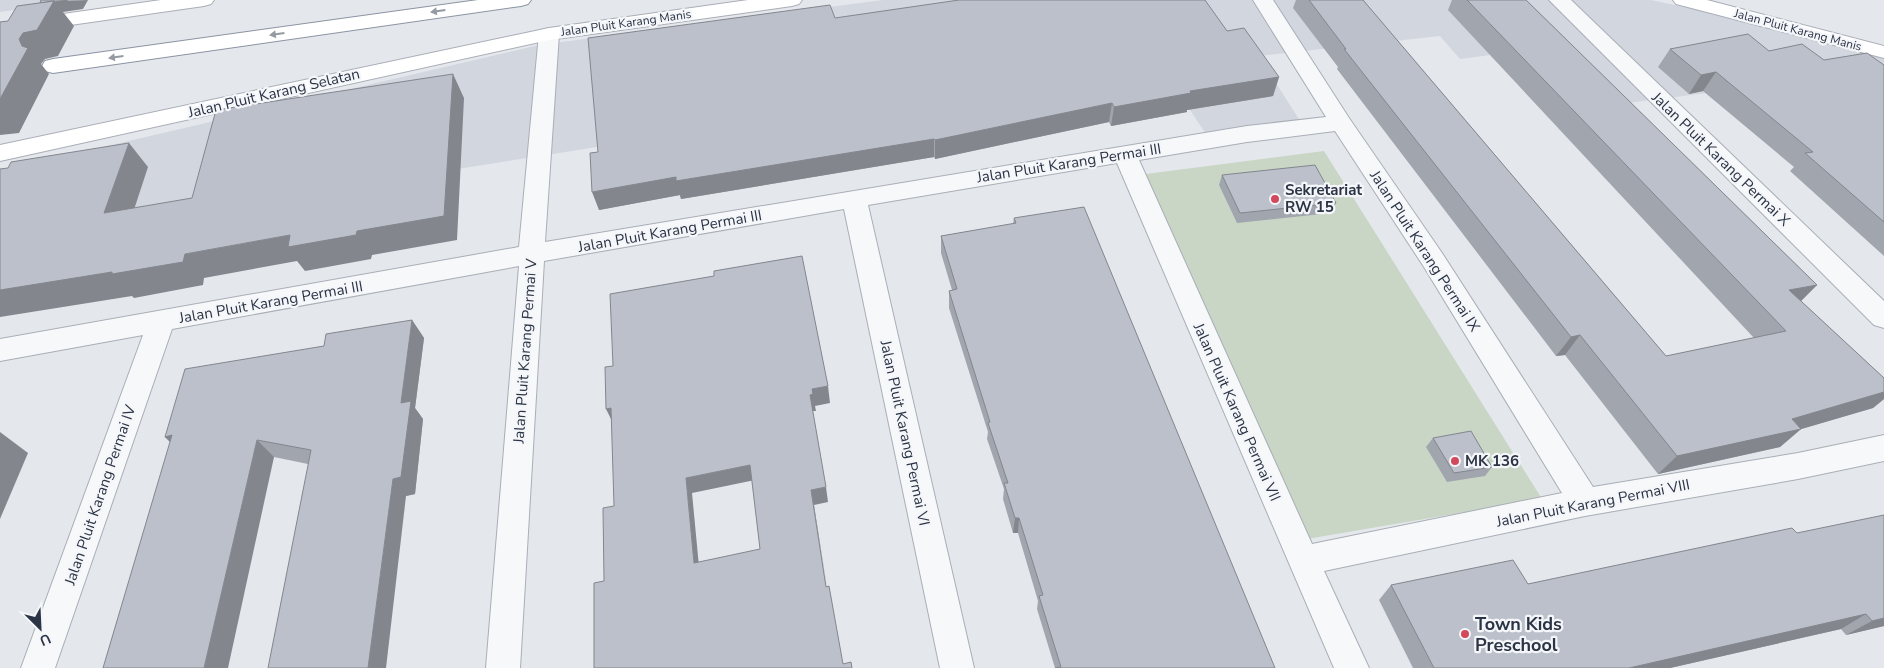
<svg xmlns="http://www.w3.org/2000/svg" width="1884" height="668" viewBox="0 0 1884 668" font-family="'Nunito Sans',sans-serif">
<style>
.built{fill:#d2d6de}
.green{fill:#c9d6c5}
.lines{fill:none;stroke-linecap:round;stroke-linejoin:round}
.street-casing{stroke:#a9aeb7;stroke-width:2}
.secondary-casing{stroke:#a9aeb7;stroke-width:2}
.highway-casing{stroke:#8b94a3;stroke-width:2}
.street{fill:#f7f8fa;fill-rule:evenodd}
.secondary{fill:#fff;fill-rule:evenodd}
.highway{fill:#fff;fill-rule:evenodd}
.wall{fill:#a1a5ae}
.shaded-wall{fill:#83868d}
.building{fill:#bbc0ca;stroke:#83868d;fill-rule:evenodd}
.oneway{fill:#959aa2}
.poi-dot{fill:#d1495b;stroke:#f4f6f9;stroke-width:2}
.labels{text-anchor:middle;dominant-baseline:central;stroke-width:4.5;stroke-linejoin:round;paint-order:stroke}
.far-street-label{font-size:12px;fill:#2b3445;stroke:#f4f6f9}
.street-label{font-size:15px;fill:#2b3445;stroke:#f4f6f9}
.poi-label{font-size:15px;font-weight:bold;fill:#2b3445;stroke:#f4f6f9;text-anchor:start}
.near-poi-label{font-size:18px;font-weight:bold;fill:#2b3445;stroke:#f4f6f9;text-anchor:start}
</style>
<rect width="100%" height="100%" fill="#e4e7ec"/>
<g class="built">
<polygon points="0,0 80,0 0,12"/>
<polygon points="883,0 1651,0 1884,49 1884,162 1786,83 1612,105 1559,46 1460,59 1440,36 1259,56 1307,132 1212,143 1156,59 0,241 0,171 539,45"/>
</g>
<polygon class="green" points="1324,151 1542,499 1301,540 1138,175"/>
<g class="lines">
<g class="street-casing">
<g id="street">
<path d="M1253 0H1273L1349 118 1442 253 1593 487 1798 453 1884 435V461L1798 479 1585 516 1324 571 1369 668H1334L1117 163 868 205 974 668H940L844 209 544 261 520 668H486L519 266 172 329 55 668H21L143 335 0 361V339L519 247 539 34 542 30 549 28 556 30 559 34 545 242 1247 126 1326 117ZM1335 131 1424 267 1562 493 1312 544 1139 160 1247 142Z"/>
<polygon points="1549,0 1571,0 1884,301 1884,328 1874,325"/>
</g>
</g>
<g class="secondary-casing">
<g id="secondary">
<polygon points="161,0 214,0 211,4 204,6 0,35 0,23"/>
<polygon points="748,0 802,0 799,4 792,6 549,40 0,161 0,145 549,28"/>
<polygon points="1673,0 1707,0 1884,46 1884,58 1676,4"/>
</g>
</g>
<g class="highway-casing">
<polygon id="highway" points="478,0 531,0 528,4 521,6 53,73 45,71 42,66 45,61 53,59"/>
</g>
<use href="#street" class="street"/>
<use href="#secondary" class="secondary"/>
<use href="#highway" class="highway"/>
</g>
<g class="wall">
<polygon points="1296,0 1363,0 1666,356 1754,338 1448,10 1452,0 1526,0 1817,285 1801,301 1884,378 1884,399 1873,408 1801,429 1780,447 1658,474 1565,355 1556,356 1337,69 1338,67 1293,8"/>
<polygon points="1227,31 1279,77 1273,96 1187,110 1187,112 1111,126 1109,122 935,159 934,157 681,199 680,195 599,210 598,152"/>
<polygon points="1670,49 1769,51 1824,60 1884,65 1884,256 1790,171 1794,167 1703,91 1689,94 1658,67"/>
<polygon points="1222,175 1336,203 1331,213 1237,223 1219,185"/>
<polygon points="1014,218 1275,668 1055,668 1037,609 1038,601 1018,533 1013,533 1003,499 1004,489 987,439 988,432 949,308 949,291 952,290 941,253 941,236 1013,224"/>
<polygon points="412,320 424,338 415,408 423,419 415,494 406,496 308,464 274,457 170,442 165,437 324,346"/>
<polygon points="1433,438 1492,467 1485,476 1447,482 1426,447"/>
<polygon points="1797,533 1884,626 1846,635 1841,629 1670,668 1413,668 1379,600 1391,585 1528,584"/>
</g>
<g class="shaded-wall">
<polygon points="88,0 83,9 63,12 74,26 58,56 45,59 41,64 49,74 19,133 0,135 0,99 22,46 19,39 39,4 54,1"/>
<polygon points="1716,72 1703,91 1689,94 1701,75"/>
<polygon points="453,74 464,98 457,240 372,255 371,259 305,271 297,261 204,278 203,285 134,298 132,296 0,317 0,290 185,254 290,235 357,231"/>
<polygon points="1279,77 1273,96 1187,110 1187,112 1111,126 1114,107 1190,91"/>
<polygon points="1112,103 1109,122 935,159 935,140"/>
<polygon points="934,139 934,157 681,199 680,195 599,210 592,192 676,177"/>
<polygon points="129,143 148,167 125,237 104,213"/>
<polygon points="1817,285 1797,305 1789,290"/>
<polygon points="412,320 424,338 415,408 423,419 415,494 406,496 386,668 368,668 393,479 401,403"/>
<polygon points="1580,335 1565,355 1556,356 1571,337"/>
<polygon points="828,386 830,403 815,406 816,411 812,411 810,395 812,389"/>
<polygon points="1884,392 1884,399 1873,408 1798,430 1801,429 1780,447 1658,474 1677,456 1792,419"/>
<polygon points="611,408 614,425 606,409"/>
<polygon points="0,432 28,453 0,519"/>
<polygon points="172,435 183,454 165,437"/>
<polygon points="257,440 274,457 228,668 204,668"/>
<polygon points="750,465 755,480 692,493 700,577 694,563 686,478"/>
<polygon points="826,487 828,502 814,505 829,601 811,490"/>
<polygon points="1015,518 1019,518 1018,533 1013,533"/>
<polygon points="1866,614 1841,629 1670,668 1629,668"/>
<polygon points="1884,618 1884,626 1846,635 1872,621"/>
</g>
<g class="building">
<polygon points="41,0 68,0 55,2 54,1 40,3"/>
<polygon points="959,0 1205,0 1227,31 1244,28 1279,77 1190,91 1191,93 1114,107 1112,103 935,140 934,139 676,181 676,177 592,192 590,153 598,152 588,38 830,5 835,18"/>
<polygon points="1309,0 1363,0 1666,356 1786,331 1467,0 1526,0 1817,285 1789,290 1884,378 1884,392 1792,419 1801,429 1677,456 1580,335 1571,337 1344,49 1346,49"/>
<polygon points="54,1 37,30 23,33 19,39 22,46 28,48 0,99 0,22 8,21 17,6"/>
<polygon points="1748,34 1769,51 1802,44 1824,60 1867,53 1884,65 1884,222 1805,153 1813,152 1716,72 1701,75 1670,49"/>
<polygon points="453,74 444,216 357,231 356,235 288,247 290,235 185,254 183,262 112,274 112,272 0,290 0,169 8,168 11,162 129,143 104,213 192,198 216,110"/>
<polygon points="1315,165 1336,203 1240,213 1222,175"/>
<polygon points="1084,207 1275,668 1055,668 1061,667 1039,596 1043,595 1019,518 1015,518 1004,483 1008,483 988,423 990,422 949,291 957,289 941,236 1016,223 1014,218"/>
<path d="M802 256 828 386 812 389 813 394 810 395 826 487 811 490 826 587 829 586 843 664 851 662 852 668H594V583L604 581 603 508 614 506 611 408 606 409 605 367 613 366 610 294 714 276V271ZM750 465 760 549 694 563 686 478Z"/>
<polygon points="412,320 401,403 411,401 401,477 393,479 368,668 268,668 311,450 257,440 204,668 103,668 172,435 165,437 185,369 324,346 326,334"/>
<polygon points="1471,431 1492,467 1454,473 1433,438"/>
<polygon points="1884,515 1884,618 1872,621 1866,614 1629,668 1434,668 1391,585 1513,560 1528,584 1792,528 1797,533"/>
</g>
<defs><path id="oneway-solid" d="M-6-.8H1V-3.2L6.5 0L1 3.2V.8H-6Z" transform="scale(1.25)"/></defs>
<g class="oneway">
<use href="#oneway-solid" transform="translate(438 11) rotate(172)"/>
<use href="#oneway-solid" transform="translate(277 34) rotate(172)"/>
<use href="#oneway-solid" transform="translate(116 57) rotate(172)"/>
</g>
<g class="poi-dot">
<circle cx="1275" cy="199" r="5"/>
<circle cx="1455" cy="461" r="5"/>
<circle cx="1465" cy="634" r="5"/>
</g>
<g class="labels">
<g class="far-street-label">
<text transform="translate(626 23) rotate(-8)">Jalan Pluit Karang Manis</text>
<text transform="translate(1798 30) rotate(15)">Jalan Pluit Karang Manis</text>
</g>
<g class="street-label">
<text transform="translate(274 93) rotate(-13)">Jalan Pluit Karang Selatan</text>
<text transform="translate(1721 159) rotate(44)">Jalan Pluit Karang Permai X</text>
<text transform="translate(1069 163) rotate(-9)">Jalan Pluit Karang Permai III</text>
<text transform="translate(670 231) rotate(-10)">Jalan Pluit Karang Permai III</text>
<text transform="translate(1425 251) rotate(57)">Jalan Pluit Karang Permai IX</text>
<text transform="translate(271 302) rotate(-10)">Jalan Pluit Karang Permai III</text>
<text transform="translate(525 351) rotate(-86)">Jalan Pluit Karang Permai V</text>
<text transform="translate(1237 412) rotate(66)">Jalan Pluit Karang Permai VII</text>
<text transform="translate(905 433) rotate(78)">Jalan Pluit Karang Permai VI</text>
<text transform="translate(100 495) rotate(-71)">Jalan Pluit Karang Permai IV</text>
<text transform="translate(1593 503) rotate(-11)">Jalan Pluit Karang Permai VIII</text>
</g>
<g class="poi-label">
<text x="1285" y="190">Sekretariat<tspan x="1285" dy="17">RW 15</tspan></text>
<text x="1465" y="461">MK 136</text>
</g>
<g class="near-poi-label">
<text x="1475" y="624">Town Kids<tspan x="1475" dy="21">Preschool</tspan></text>
</g>
</g>
<g transform="translate(40 628) rotate(156)" stroke="#f4f6f9" stroke-width="4" paint-order="stroke">
<path d="M0-4L9 19L0 12L-9 19Z" fill="#2b3445"/>
<text y="-8" font-size="14" font-weight="bold" text-anchor="middle" fill="#2b3445">U</text>
</g>
</svg>
